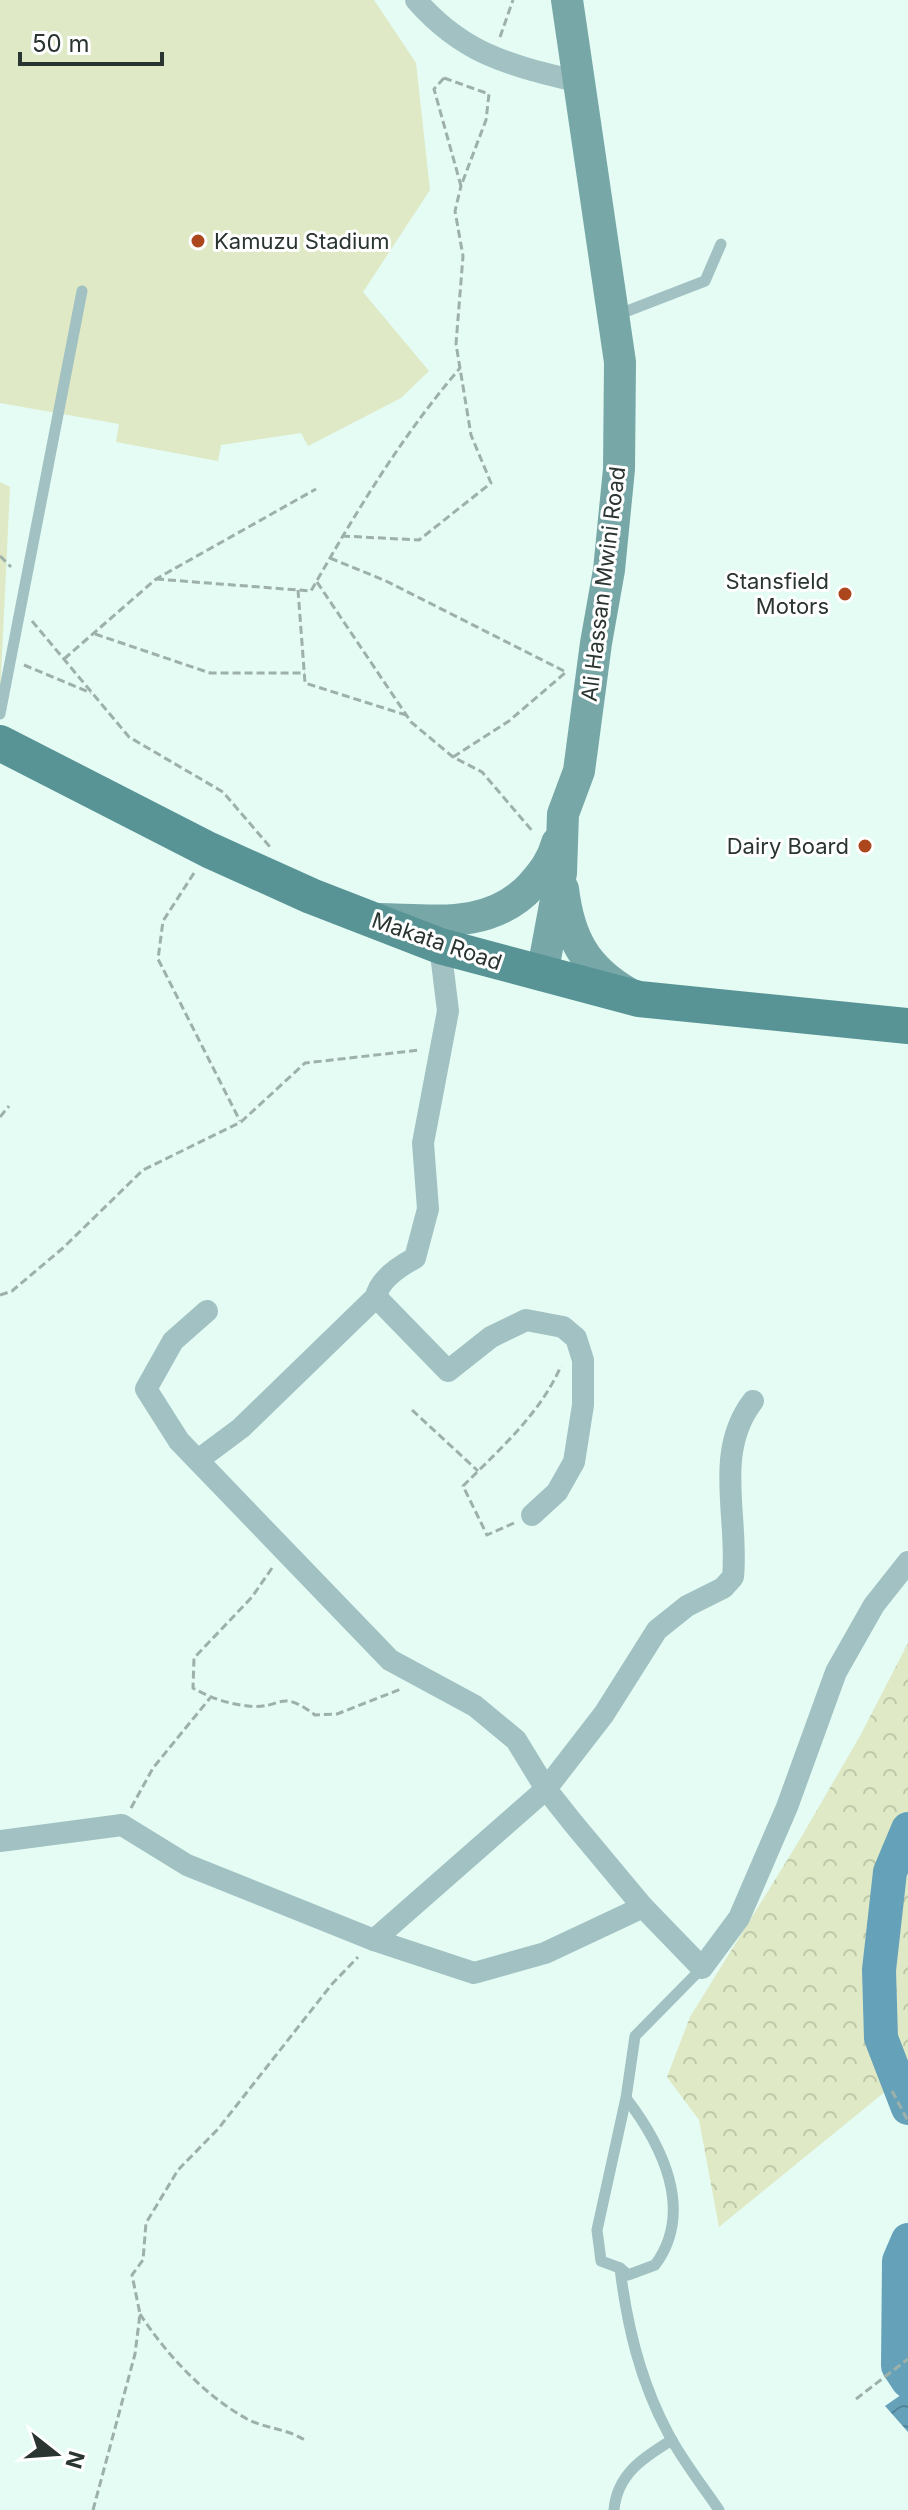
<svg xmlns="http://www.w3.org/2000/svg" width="908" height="2510" viewBox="0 0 908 2510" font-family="Inter,sans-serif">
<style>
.forest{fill:url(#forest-crowns)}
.green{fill:#dfe9c5}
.water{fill:url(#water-waves)}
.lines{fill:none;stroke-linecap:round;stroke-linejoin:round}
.river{stroke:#65a2ba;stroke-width:34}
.path{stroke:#9eb0aa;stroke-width:3;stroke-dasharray:8 4;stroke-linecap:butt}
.service{stroke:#a2c1c2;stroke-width:11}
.minor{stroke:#a2c1c2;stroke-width:22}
.secondary{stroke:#78a7a8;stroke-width:32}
.primary{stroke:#589395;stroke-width:36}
.poi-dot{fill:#ac461c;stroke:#fff;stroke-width:3}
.labels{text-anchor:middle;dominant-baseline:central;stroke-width:6;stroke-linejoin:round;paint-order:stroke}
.poi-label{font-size:22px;fill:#2a3430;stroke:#fff;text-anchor:end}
.street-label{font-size:22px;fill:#2a3430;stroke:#fff}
</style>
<defs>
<pattern id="forest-crowns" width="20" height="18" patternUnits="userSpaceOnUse" patternTransform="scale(2)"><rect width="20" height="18" fill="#dfe9c5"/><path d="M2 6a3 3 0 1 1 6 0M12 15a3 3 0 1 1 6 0" fill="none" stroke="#c0c8aa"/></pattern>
<pattern id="water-waves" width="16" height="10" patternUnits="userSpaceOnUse" patternTransform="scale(2)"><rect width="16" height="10" fill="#65a2ba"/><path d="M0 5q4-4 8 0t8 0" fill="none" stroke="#538598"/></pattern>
</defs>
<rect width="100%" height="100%" fill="#e4fcf4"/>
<polygon class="forest" points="908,1643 908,2073 719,2227 699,2120 667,2077 690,2017 799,1841 860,1736"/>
<g class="green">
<polygon points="0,0 374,0 416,63 430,190 363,292 429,371 401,398 308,446 301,433 221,445 218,461 116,442 119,424 0,403"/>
<polygon points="0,482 10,487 0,697"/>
</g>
<polygon class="water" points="908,2390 908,2432 885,2406"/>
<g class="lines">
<g class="river">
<polyline points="908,1829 890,1872 879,1970 881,2038 908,2108"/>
<polyline points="908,2240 899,2261 898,2366 908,2381"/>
</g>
<g class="path">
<polyline points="500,37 513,0"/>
<polygon points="444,78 489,94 486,120 461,186 434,89"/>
<polyline points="342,536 419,540 491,483 471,435 456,344 463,256 455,211 461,186"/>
<polyline points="0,556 11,567"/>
<polyline points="330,558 386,581 566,672"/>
<path d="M156 579 311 591C356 512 401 437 460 368"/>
<polyline points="317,582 411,722 453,757 482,772 534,833"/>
<polyline points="298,590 305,683 406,715"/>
<polyline points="32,621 129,737 223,792 270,847"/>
<polyline points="95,634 210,673 305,673"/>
<polyline points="64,659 156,579 316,489"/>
<polyline points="24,665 91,693"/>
<polyline points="453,757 509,721 565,673"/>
<polyline points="194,873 163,921 158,959 240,1121"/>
<polyline points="0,1117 9,1106"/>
<polyline points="0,1295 12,1291 63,1248 143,1170 241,1122 305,1063 420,1050"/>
<polyline points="412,1410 478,1471"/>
<path d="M514 1523 487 1535 463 1486C499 1450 540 1414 561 1366"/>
<path d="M272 1568 252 1597 194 1658 193 1688C210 1698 229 1704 248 1706 283 1710 278 1687 315 1715L337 1714 401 1689"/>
<polyline points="131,1808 153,1768 210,1698"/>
<polyline points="892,2091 908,2121"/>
<path d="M140 2314C166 2354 204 2395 247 2419 266 2429 287 2428 306 2441"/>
<polyline points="856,2399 908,2359"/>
<polyline points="93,2510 135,2354 140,2314 132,2275 143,2260 146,2223 178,2170 218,2129 332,1984 358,1957"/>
</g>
<g class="service">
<polyline points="617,315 705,281 721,244"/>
<polyline points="0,714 82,291"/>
<path d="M626 2098C662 2145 695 2211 655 2265L628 2275 620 2268 601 2261 597 2230 626 2098 635 2036 702 1968"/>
<path d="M620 2268C627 2326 640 2381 668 2433 682 2460 702 2485 719 2510"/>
<path d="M614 2510C617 2474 644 2457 672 2440"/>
</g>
<g class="minor">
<path d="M416 0C465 56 511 65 579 82"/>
<polyline points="376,1297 448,1371 491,1337 526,1320 563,1327 576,1338 583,1360 583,1405 574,1462 557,1492 532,1515"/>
<polyline points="207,1311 173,1341 146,1389 179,1441 390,1660 475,1706 516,1740 546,1789 573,1823 643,1907 702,1968 739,1918 787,1807 836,1672 874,1605 908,1562"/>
<path d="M198 1460 241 1428 376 1297C379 1280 400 1266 415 1258L428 1209 423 1143 448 1011 440 946"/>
<path d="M0 1841 122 1825 187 1865 374 1940 546 1789 604 1714 657 1630 687 1606 723 1588 733 1577C739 1517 713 1453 753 1401"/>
<polyline points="374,1940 474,1973 545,1953 643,1907"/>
</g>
<g class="secondary">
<path d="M563 889C569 938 585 968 628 993"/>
<path d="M379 919C434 920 491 930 532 885 544 871 552 861 557 843"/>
<polyline points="542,975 561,873 563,814 579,771 596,643 609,570 619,469 620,362 567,0"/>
</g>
<polyline class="primary" points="0,743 209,850 311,896 440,946 639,999 908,1026"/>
</g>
<g class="poi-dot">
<circle cx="198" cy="241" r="8"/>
<circle cx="845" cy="594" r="8"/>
<circle cx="865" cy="846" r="8"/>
</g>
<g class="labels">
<g class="poi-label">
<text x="214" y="241" text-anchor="start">Kamuzu Stadium</text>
<text x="829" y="581">Stansfield<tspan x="829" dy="25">Motors</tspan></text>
<text x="849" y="846">Dairy Board</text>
</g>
<g class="street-label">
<text transform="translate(603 584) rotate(-83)">Ali Hassan Mwini Road</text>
<text transform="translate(437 941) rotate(19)">Makata Road</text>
</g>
</g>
<g transform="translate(56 2454) rotate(107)" stroke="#ffffff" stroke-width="6" paint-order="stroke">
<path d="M0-6L14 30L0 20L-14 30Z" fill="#2a3430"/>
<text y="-12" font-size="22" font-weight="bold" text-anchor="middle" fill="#2a3430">N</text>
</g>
<path d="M20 52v12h142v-12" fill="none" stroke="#2a3430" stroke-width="4"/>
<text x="32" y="52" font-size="24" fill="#2a3430" stroke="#ffffff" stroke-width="6" paint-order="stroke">50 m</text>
</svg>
